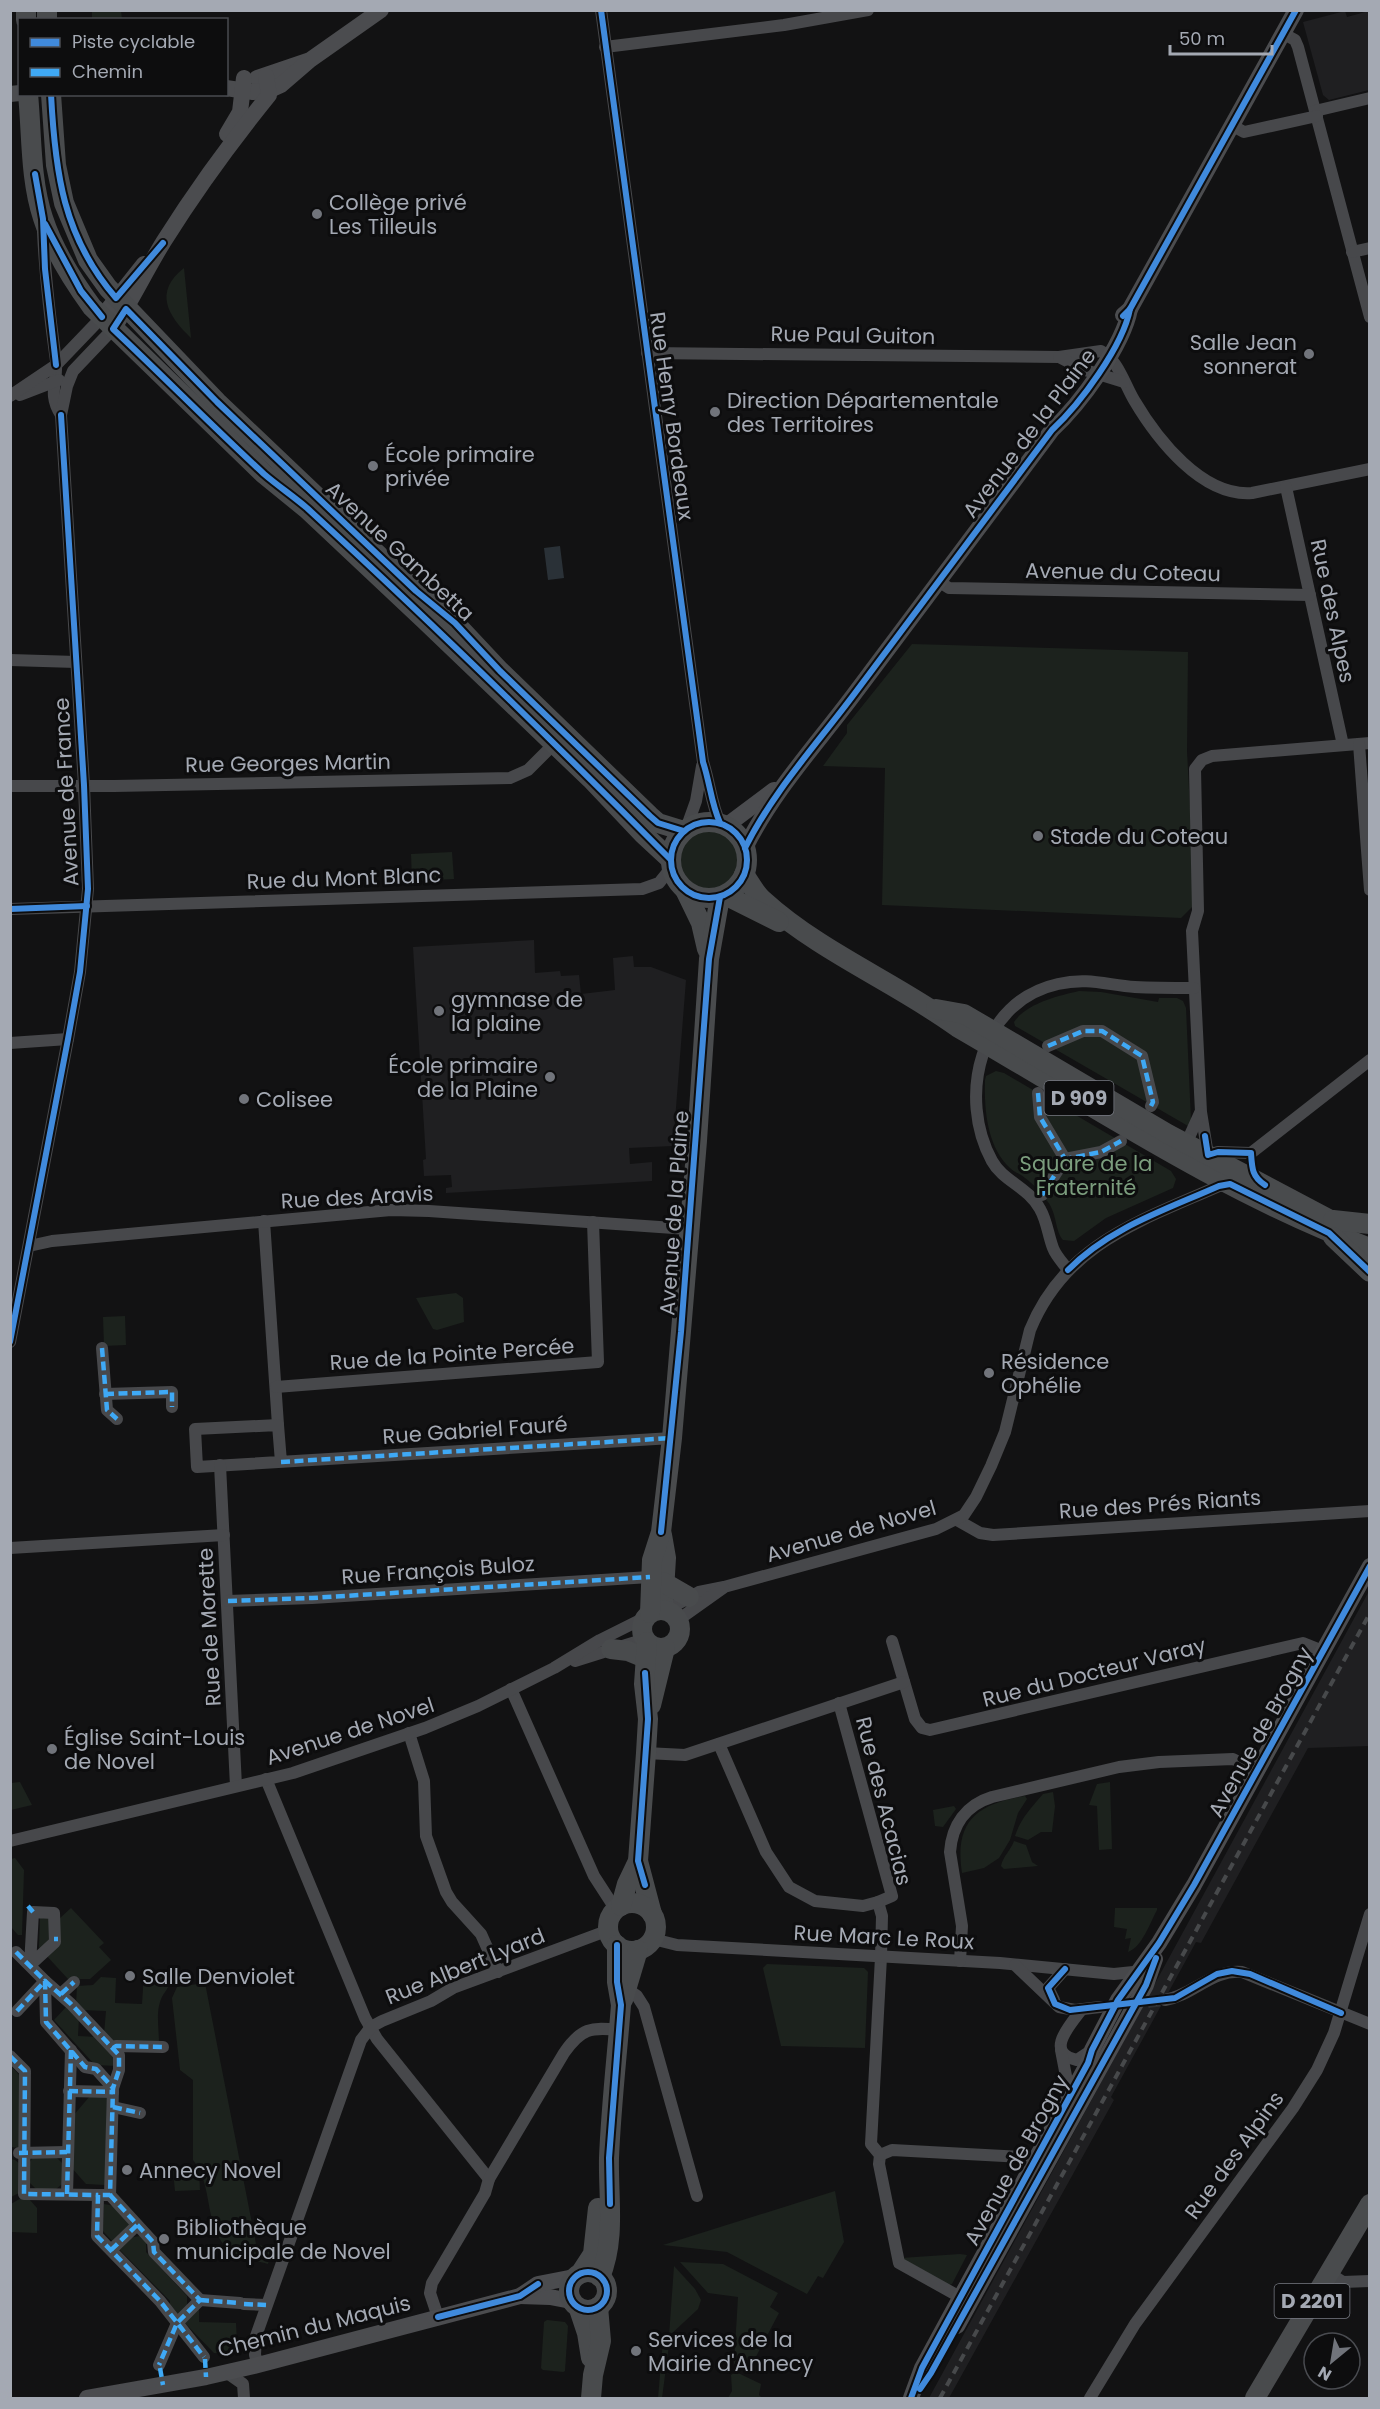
<svg xmlns="http://www.w3.org/2000/svg" width="1380" height="2409" viewBox="0 0 1380 2409" font-family="Poppins,sans-serif">
<style>
.built{fill:#1f1f21}
.green{fill:#1c221d}
.water{fill:#2a3137}
.lines{fill:none;stroke-linecap:round;stroke-linejoin:round}
.street-tunnel{stroke:#2f3033;stroke-width:12;stroke-dasharray:12 6;stroke-linecap:butt}
.street{stroke:#47484b;stroke-width:12}
.secondary{stroke:#4b4c4f;stroke-width:16}
.primary{stroke:#494b4d;stroke-width:20}
.rail{stroke:#47494b;stroke-width:4;stroke-dasharray:8 6;stroke-linecap:butt}
.quiet{stroke:#3fa9f5;stroke-width:4.5;stroke-dasharray:9 4.5;stroke-linecap:butt}
.cycleway-casing{stroke:#0d0d0e;stroke-width:10}
.cycleway{stroke:#408adc;stroke-width:6}
.poi-dot{fill:#71747b;stroke:#0d0d0e;stroke-width:2}
.labels{text-anchor:middle;dominant-baseline:central;stroke-width:6;stroke-linejoin:round;paint-order:stroke}
.shield{fill:#0d0d0e;stroke:#777a82;stroke-width:1.5}
.shield-label{font-size:20px;font-weight:bold;fill:#a4a9b3}
.poi-label{font-size:21px;fill:#a4a9b3;stroke:#0d0d0e;text-anchor:start}
.street-label{font-size:21px;fill:#a4a9b3;stroke:#0d0d0e}
.park-label{font-size:21px;fill:#7b9d7d;stroke:#0d0d0e}
</style>
<rect width="100%" height="100%" fill="#121213"/>
<g class="built">
<polygon points="1345,11 1347,17 1369,11 1369,90 1329,100 1323,95 1303,22"/>
<polygon points="534,940 535,973 560,971 561,976 579,975 581,994 615,990 613,958 633,956 634,967 651,967 686,980 673,1146 629,1148 630,1164 652,1162 652,1181 446,1193 446,1188 452,1187 451,1175 424,1176 423,1160 426,1159 413,947"/>
<polygon points="1369,1591 1369,1746 1308,1748 1201,1943 1196,1942 1111,2097 1114,2100 949,2398 929,2398"/>
</g>
<g class="green">
<polygon points="92,11 121,11 122,19 92,19"/>
<path d="M184 268 191 338C168 316 153 292 184 268Z"/>
<polygon points="912,644 1188,652 1187,751 1195,904 1181,918 882,905 885,768 823,766 847,733 847,725"/>
<circle cx="709" cy="860" r="29"/>
<polygon points="452,852 454,879 412,881 411,854"/>
<path d="M1079 991 1101 992 1158 1002 1159 998H1177L1183 1001 1186 1008 1191 1121 1188 1126 1015 1026 1014 1022C1027 1003 1058 996 1079 991Z"/>
<path d="M996 1071 1004 1073 1171 1171 1176 1179 1173 1188 1106 1218 1074 1241 1063 1240C1055 1231 1057 1214 1048 1202 1041 1194 1034 1184 1025 1178 1020 1174 1014 1172 1010 1168 987 1147 984 1109 985 1080L986 1076Z"/>
<polygon points="456,1293 463,1298 464,1322 437,1330 433,1329 416,1298"/>
<polygon points="125,1316 126,1345 104,1346 103,1317"/>
<polygon points="20,1782 32,1805 11,1810 11,1783"/>
<polygon points="1110,1782 1112,1849 1099,1850 1097,1806 1089,1805 1097,1784"/>
<path d="M1053 1792 1055 1806 1052 1832H1041L1028 1840 1015 1836C1021 1818 1031 1808 1043 1794Z"/>
<path d="M1025 1796 1027 1799 1018 1813 1010 1840 999 1858 984 1868 962 1873C954 1821 977 1804 1025 1796Z"/>
<polygon points="954,1806 956,1809 943,1827 935,1826 933,1810"/>
<path d="M1014 1841 1026 1845 1032 1862 1038 1866 1004 1869 1001 1866C1003 1856 1011 1850 1014 1841Z"/>
<polygon points="15,1858 24,1870 22,1935 18,1935 11,1927 11,1859"/>
<polygon points="71,1908 104,1943 99,1947 111,1960 90,1979 68,1979 45,1954 59,1919"/>
<path d="M1115 1908H1157V1910C1150 1923 1142 1947 1128 1952L1131 1938 1125 1939 1127 1929 1114 1927Z"/>
<polygon points="40,1917 52,1917 51,1941 41,1950 39,1947"/>
<polygon points="767,1964 864,1968 868,1972 865,2048 781,2046 763,1968"/>
<path d="M144 1974 171 1975C170 1990 164 1990 160 2002 156 2014 159 2030 159 2043H112L104 2034 106 2011 82 2010 76 2004 77 1986 93 1985 101 1977 116 1978 115 2003 142 2004Z"/>
<path d="M205 1983 256 2244 272 2249 268 2264C258 2261 245 2259 236 2255 201 2234 216 2188 193 2160V2080L180 2070 172 1998 177 1987Z"/>
<polygon points="68,2005 79,2017 78,2036 97,2037 116,2056 117,2066 95,2065 54,2020"/>
<polygon points="10,2065 21,2077 19,2148 11,2147"/>
<polygon points="90,2096 107,2097 105,2185 86,2184 71,2167 73,2116"/>
<polygon points="33,2157 57,2158 62,2163 62,2184 55,2190 36,2189 29,2182 28,2165"/>
<polygon points="10,2159 15,2160 20,2164 19,2193 11,2197"/>
<polygon points="173,2171 199,2171 200,2190 175,2191"/>
<polygon points="835,2191 844,2242 823,2278 818,2276 807,2294 727,2252 663,2245"/>
<polygon points="21,2198 29,2199 37,2208 37,2233 11,2232 11,2204"/>
<polygon points="104,2204 115,2206 132,2224 114,2243 103,2231"/>
<polygon points="140,2236 146,2242 146,2252 187,2296 187,2310 179,2317 170,2308 170,2301 118,2248 128,2238"/>
<polygon points="960,2254 967,2255 952,2284 949,2285 901,2258"/>
<polygon points="680,2262 723,2264 778,2293 770,2307 779,2313 751,2366 746,2368 734,2364 738,2297 708,2293"/>
<polygon points="674,2266 695,2289 701,2300 698,2309 669,2336"/>
<polygon points="199,2308 199,2322 236,2323 237,2343 225,2354 214,2353 184,2322"/>
<polygon points="547,2320 565,2322 568,2326 565,2371 563,2372 543,2370 541,2368 544,2322"/>
<polygon points="663,2340 669,2345 662,2398 658,2398"/>
<polygon points="736,2372 761,2384 759,2395 762,2398 728,2398 732,2391 731,2375"/>
</g>
<polygon class="water" points="560,546 564,578 548,580 544,548"/>
<g class="lines">
<polyline class="street-tunnel" points="1130,2004 1165,2000"/>
<g class="street">
<path d="M601 10 703 762C710 783 711 803 720 823"/>
<polyline points="1284,34 1295,40 1298,47 1370,317"/>
<polyline points="605,47 784,25 868,10"/>
<polyline points="1315,111 1370,98"/>
<polyline points="1233,126 1244,132 1317,116"/>
<path d="M43 232C45 275 50 318 56 361 58 382 47 393 61 415"/>
<polyline points="1352,252 1370,248"/>
<path d="M647 353 1059 357 1101 351C1118 360 1124 383 1134 400 1157 439 1202 497 1252 493L1370 469"/>
<polyline points="1059,357 1082,369 1124,382"/>
<polyline points="20,395 59,380"/>
<polyline points="10,396 56,365 102,317"/>
<polyline points="1286,487 1343,745"/>
<polyline points="938,581 949,588 1310,595"/>
<polyline points="10,660 76,662"/>
<polyline points="1370,743 1212,756 1202,760 1195,769 1198,911 1192,931 1201,1112 1208,1155 1218,1152 1251,1153 1370,1060"/>
<polyline points="1359,744 1370,890"/>
<polyline points="10,786 114,786 510,778 528,770 554,744"/>
<polyline points="686,829 696,801 702,766"/>
<polyline points="10,909 642,889 659,883 671,868"/>
<polyline points="10,1043 68,1039"/>
<polyline points="1048,1046 1083,1031 1102,1031 1142,1056 1153,1102 1151,1106"/>
<polyline points="1038,1093 1040,1117 1065,1159"/>
<polyline points="1186,1144 1200,1113"/>
<polyline points="1042,1195 1065,1159 1101,1152 1121,1141"/>
<polyline points="264,1221 278,1425"/>
<polyline points="29,1246 52,1241 391,1210 429,1211 688,1229"/>
<path d="M1068 1270C1063 1263 1056 1256 1053 1248 1048 1235 1047 1221 1040 1209 1028 1187 1003 1181 992 1161 957 1097 980 1001 1058 984 1088 977 1107 985 1135 987 1155 988 1175 988 1194 988"/>
<polyline points="10,1342 68,1039 80,972 88,889 84,785 61,415 67,386 73,371 113,329"/>
<polyline points="102,1348 107,1410 117,1419"/>
<polyline points="276,1387 598,1362 593,1222"/>
<polyline points="105,1394 172,1392 172,1407"/>
<polyline points="281,1462 278,1425 195,1429 197,1467 672,1438"/>
<polyline points="220,1465 236,1786"/>
<polyline points="957,1520 980,1533 993,1535 1370,1511"/>
<polyline points="10,1548 224,1535"/>
<polyline points="228,1601 312,1598 650,1577"/>
<path d="M667 1610 699 1592 724 1587 936 1529 964 1515 976 1497 991 1466 1005 1432 1030 1330C1065 1244 1140 1221 1219 1186L1229 1185"/>
<polyline points="678,1620 723,1588"/>
<polyline points="892,1641 915,1719 922,1728 930,1730 1303,1643 1323,1651"/>
<polyline points="575,1661 645,1639"/>
<polyline points="511,1689 594,1876 616,1910"/>
<polyline points="839,1703 892,1896 878,1902 882,1916 881,1957 871,2144 880,2155 879,2164 899,2263 960,2297"/>
<polyline points="409,1733 424,1781 426,1836 446,1892 452,1902 481,1934 498,1972"/>
<polyline points="719,1744 766,1852 789,1887 815,1901 863,1906 878,1902"/>
<polyline points="646,1753 685,1755 904,1682"/>
<polyline points="266,1779 365,2018 377,2039 489,2179"/>
<polyline points="10,1841 293,1773 425,1728 478,1706 554,1668 600,1640 646,1617"/>
<polygon points="33,1912 54,1913 55,1942 30,1965"/>
<polyline points="653,1939 677,1945 1000,1963 1114,1974 1143,1971"/>
<polyline points="16,1952 45,1981 46,2022 85,2067 96,2069 113,2088 110,2195 98,2195 97,2236 160,2301 204,2357"/>
<path d="M960 1961 962 1926 950 1852C952 1825 966 1805 992 1797L1119 1767 1159 1762 1233 1759 1257 1771"/>
<polyline points="1015,1965 1059,2007 1075,2010 1100,2007"/>
<polyline points="623,1986 637,1996 644,2007 697,2196"/>
<polyline points="61,1994 74,1982"/>
<polyline points="1054,2000 1048,1988 1065,1969"/>
<path d="M1165 2000C1194 1995 1212 1969 1242 1972L1370 2024"/>
<path d="M1082 2009C1071 2024 1043 2053 1077 2060L1092 2050"/>
<polyline points="17,2011 45,1981 71,2004 119,2055 119,2070 113,2088"/>
<polyline points="113,2048 116,2046 163,2047"/>
<polyline points="1061,2050 1070,2097"/>
<polyline points="10,2056 25,2071 24,2194 98,2195"/>
<polyline points="69,2091 113,2092"/>
<polyline points="113,2107 140,2113"/>
<polyline points="19,2153 67,2152"/>
<polyline points="880,2155 892,2150 1021,2157 1034,2163"/>
<polyline points="67,2194 71,2050"/>
<polyline points="110,2195 153,2242 154,2252 200,2300 177,2323 159,2365"/>
<polyline points="111,2250 137,2225"/>
<polyline points="1329,2273 1343,2282 1370,2281"/>
<polyline points="200,2300 240,2303"/>
<polyline points="244,2304 266,2305"/>
<path d="M438 2317 430 2293 432 2283 485 2193 489 2179 564 2053C581 2028 591 2027 619 2030"/>
<polyline points="258,2365 255,2355 256,2336 361,2040 371,2027 382,2021 431,2001 453,1988 609,1930"/>
<polyline points="226,2372 243,2384 244,2398"/>
<polyline points="1090,2398 1135,2324 1293,2108 1317,2070 1334,2033 1370,1914"/>
</g>
<g class="secondary">
<polyline points="257,78 307,61"/>
<polyline points="226,88 253,92 270,90 281,85 310,60 381,10"/>
<polyline points="10,94 20,93"/>
<polyline points="227,134 240,112 244,78"/>
<polyline points="1123,315 1130,309 1296,10"/>
<polyline points="102,317 144,264"/>
<path d="M113 329C132 300 146 270 164 241 196 190 231 142 269 95L266 76"/>
<polyline points="726,826 774,790"/>
<path d="M745 848C774 790 817 744 855 693 921 605 986 518 1052 430 1080 404 1123 346 1130 309"/>
<polyline points="520,2296 550,2297 571,2301"/>
<polyline points="957,2326 1146,1985 1155,1959"/>
<polyline points="87,2398 206,2377 254,2366 520,2296 538,2284 574,2277"/>
<polyline points="911,2398 922,2368 1088,2063 1092,2050 1118,2000 1159,1943 1194,1885 1370,1566"/>
</g>
<g class="primary">
<polyline points="26,10 26,20"/>
<polyline points="47,10 47,20"/>
<path d="M28 94C32 135 30 179 43 218 53 249 73 281 92 307L264 474 307 509 426 621 591 779 643 834 670 859"/>
<polyline points="51,94 56,165 64,203 88,260 108,288 217,402 416,591 455,623 500,671 650,816 658,823 684,831"/>
<circle cx="709" cy="860" r="38"/>
<path d="M744 874C750 883 755 893 763 900 820 952 895 982 957 1027 1092 1105 1223 1193 1370 1248"/>
<polyline points="685,890 701,923 707,949"/>
<polyline points="725,895 779,922"/>
<polyline points="936,1009 964,1014 1168,1134 1340,1225"/>
<polyline points="1333,1220 1370,1224"/>
<polyline points="1333,1237 1370,1272"/>
<polyline points="662,1535 666,1558 663,1607"/>
<polyline points="663,1582 689,1597"/>
<circle cx="661" cy="1629" r="19"/>
<polyline points="650,1613 652,1560 661,1532 672,1438 697,1141 709,959 720,897"/>
<polyline points="611,1649 628,1651 645,1658"/>
<polyline points="651,1705 665,1648"/>
<polyline points="638,1861 652,1914"/>
<circle cx="632" cy="1927" r="24"/>
<polyline points="621,1906 627,1884 638,1861 646,1753 648,1719 644,1684 647,1642"/>
<polyline points="623,2000 638,1950"/>
<circle cx="588" cy="2291" r="19"/>
<polyline points="580,2274 593,2254 598,2208"/>
<path d="M600 2277C616 2239 608 2197 609 2158 611 2107 617 2056 621 2005L617 1982V1945"/>
<polyline points="579,2309 587,2333 591,2358"/>
<polyline points="591,2398 593,2375 601,2341 598,2307"/>
<polyline points="1255,2398 1370,2204"/>
</g>
<polyline class="rail" points="940,2398 1370,1613"/>
<g class="quiet">
<polyline points="1048,1046 1083,1031 1102,1031 1142,1056 1153,1102 1151,1106"/>
<polyline points="1038,1093 1040,1117 1065,1159"/>
<polyline points="1042,1195 1065,1159 1101,1152 1121,1141"/>
<polyline points="102,1348 107,1410 117,1419"/>
<polyline points="105,1394 172,1392 172,1407"/>
<polyline points="281,1462 672,1438"/>
<polyline points="228,1601 312,1598 650,1577"/>
<polyline points="28,1906 33,1912"/>
<polyline points="54,1939 58,1939"/>
<polyline points="16,1952 45,1981 46,2022 85,2067 96,2069 113,2088 110,2195 98,2195 97,2236 160,2301 204,2357"/>
<polyline points="61,1994 74,1982"/>
<polyline points="17,2011 45,1981 71,2004 119,2055 119,2070 113,2088"/>
<polyline points="113,2048 116,2046 163,2047"/>
<polyline points="10,2056 25,2071 24,2194 98,2195"/>
<polyline points="69,2091 113,2092"/>
<polyline points="113,2107 140,2113"/>
<polyline points="19,2153 67,2152"/>
<polyline points="67,2194 71,2050"/>
<polyline points="110,2195 153,2242 154,2252 200,2300 177,2323 159,2365"/>
<polyline points="111,2250 137,2225"/>
<polyline points="200,2300 240,2303"/>
<polyline points="244,2304 266,2305"/>
<polyline points="205,2359 206,2377"/>
<polyline points="160,2368 163,2385"/>
</g>
<g class="cycleway-casing">
<g id="cycleway">
<path d="M601 10 703 762C710 783 711 803 720 823"/>
<path d="M51 94C55 172 63 237 116 298L163 243"/>
<polyline points="35,174 43,219 45,269 56,365"/>
<polyline points="45,224 81,291 102,317"/>
<polyline points="1123,316 1130,309 1296,10"/>
<circle cx="709" cy="860" r="38"/>
<path d="M745 848C774 790 817 744 855 693 921 605 986 518 1052 430 1080 404 1123 346 1130 309"/>
<path d="M670 859C552 740 431 622 307 508 293 496 278 486 264 474 213 427 164 377 113 329L126 309 217 402 416 591 455 623 500 671 650 816 658 823 684 831"/>
<polyline points="10,909 87,906"/>
<path d="M1205 1136 1208 1155 1218 1152 1251 1153C1252 1168 1252 1177 1265 1185"/>
<path d="M1068 1270C1109 1228 1165 1210 1219 1186L1230 1184 1329 1233 1370 1272"/>
<polyline points="10,1342 68,1039 80,972 88,889 84,785 61,415"/>
<polyline points="661,1532 681,1332 709,959 720,897"/>
<polyline points="645,1673 648,1719 638,1861 645,1885"/>
<polyline points="1065,1969 1048,1988 1055,2004 1070,2010 1175,1998 1217,1974 1232,1971 1250,1974 1341,2013"/>
<polyline points="610,2204 609,2158 621,2005 617,1982 617,1945"/>
<circle cx="588" cy="2291" r="19"/>
<polyline points="438,2317 520,2296 538,2284"/>
<polyline points="920,2389 931,2373 1146,1985 1156,1958"/>
<polyline points="911,2398 922,2368 1088,2063 1092,2050 1118,2000 1159,1943 1194,1885 1370,1566"/>
</g>
</g>
<use href="#cycleway" class="cycleway"/>
</g>
<g class="poi-dot">
<circle cx="317" cy="214" r="6"/>
<circle cx="1309" cy="354" r="6"/>
<circle cx="715" cy="412" r="6"/>
<circle cx="373" cy="466" r="6"/>
<circle cx="1038" cy="836" r="6"/>
<circle cx="439" cy="1011" r="6"/>
<circle cx="550" cy="1077" r="6"/>
<circle cx="244" cy="1099" r="6"/>
<circle cx="989" cy="1373" r="6"/>
<circle cx="52" cy="1749" r="6"/>
<circle cx="130" cy="1976" r="6"/>
<circle cx="127" cy="2170" r="6"/>
<circle cx="164" cy="2239" r="6"/>
<circle cx="636" cy="2351" r="6"/>
</g>
<g class="labels">
<g class="shield">
<rect x="1044.5" y="1081" width="69" height="34" rx="4.5"/>
<rect x="1274.5" y="2284" width="75" height="34" rx="4.5"/>
</g>
<g class="shield-label">
<text x="1079" y="1098">D 909</text>
<text x="1312" y="2301">D 2201</text>
</g>
<g class="poi-label">
<text x="329" y="202">Collège privé<tspan x="329" dy="24">Les Tilleuls</tspan></text>
<text x="1297" y="342" text-anchor="end">Salle Jean<tspan x="1297" dy="24">sonnerat</tspan></text>
<text x="727" y="400">Direction Départementale<tspan x="727" dy="24">des Territoires</tspan></text>
<text x="385" y="454">École primaire<tspan x="385" dy="24">privée</tspan></text>
<text x="1050" y="836">Stade du Coteau</text>
<text x="451" y="999">gymnase de<tspan x="451" dy="24">la plaine</tspan></text>
<text x="538" y="1065" text-anchor="end">École primaire<tspan x="538" dy="24">de la Plaine</tspan></text>
<text x="256" y="1099">Colisee</text>
<text x="1001" y="1361">Résidence<tspan x="1001" dy="24">Ophélie</tspan></text>
<text x="64" y="1737">Église Saint-Louis<tspan x="64" dy="24">de Novel</tspan></text>
<text x="142" y="1976">Salle Denviolet</text>
<text x="139" y="2170">Annecy Novel</text>
<text x="176" y="2227">Bibliothèque<tspan x="176" dy="24">municipale de Novel</tspan></text>
<text x="648" y="2339">Services de la<tspan x="648" dy="24">Mairie d'Annecy</tspan></text>
</g>
<g class="street-label">
<text transform="translate(853 335) rotate(1)">Rue Paul Guiton</text>
<text transform="translate(672 416) rotate(82)">Rue Henry Bordeaux</text>
<text transform="translate(1029 433) rotate(-53)">Avenue de la Plaine</text>
<text transform="translate(400 551) rotate(43)">Avenue Gambetta</text>
<text transform="translate(1123 572) rotate(1)">Avenue du Coteau</text>
<text transform="translate(1333 611) rotate(78)">Rue des Alpes</text>
<text transform="translate(288 763) rotate(-1)">Rue Georges Martin</text>
<text transform="translate(66 792) rotate(-93)">Avenue de France</text>
<text transform="translate(344 878) rotate(-2)">Rue du Mont Blanc</text>
<text transform="translate(357 1197) rotate(-3)">Rue des Aravis</text>
<text transform="translate(674 1213) rotate(-86)">Avenue de la Plaine</text>
<text transform="translate(452 1354) rotate(-4)">Rue de la Pointe Percée</text>
<text transform="translate(475 1430) rotate(-4)">Rue Gabriel Fauré</text>
<text transform="translate(1160 1504) rotate(-4)">Rue des Prés Riants</text>
<text transform="translate(851 1531) rotate(-16)">Avenue de Novel</text>
<text transform="translate(438 1570) rotate(-4)">Rue François Buloz</text>
<text transform="translate(209 1627) rotate(-93)">Rue de Morette</text>
<text transform="translate(1094 1672) rotate(-14)">Rue du Docteur Varay</text>
<text transform="translate(350 1731) rotate(-18)">Avenue de Novel</text>
<text transform="translate(1260 1732) rotate(-61)">Avenue de Brogny</text>
<text transform="translate(884 1801) rotate(76)">Rue des Acacias</text>
<text transform="translate(884 1937) rotate(3)">Rue Marc Le Roux</text>
<text transform="translate(465 1966) rotate(-22)">Rue Albert Lyard</text>
<text transform="translate(1234 2155) rotate(-54)">Rue des Alpins</text>
<text transform="translate(1016 2160) rotate(-61)">Avenue de Brogny</text>
<text transform="translate(314 2326) rotate(-14)">Chemin du Maquis</text>
</g>
<g class="park-label">
<text x="1086" y="1163">Square de la<tspan x="1086" dy="24">Fraternité</tspan></text>
</g>
</g>
<rect width="1380" height="2409" fill="none" stroke="#a4a9b3" stroke-width="24"/>
<rect x="18" y="18" width="210" height="78" fill="#0d0d0e" stroke="#494b50" stroke-width="1.5"/>
<rect x="30" y="38" width="30" height="9" fill="#408adc" stroke="#494b50" stroke-width="1.5"/>
<text x="72" y="48" font-size="18" fill="#a4a9b3">Piste cyclable</text>
<rect x="30" y="68" width="30" height="9" fill="#3fa9f5" stroke="#494b50" stroke-width="1.5"/>
<text x="72" y="78" font-size="18" fill="#a4a9b3">Chemin</text>
<g transform="translate(1332 2361) rotate(210)"><circle r="28" fill="#0d0d0e" stroke="#494b50" stroke-width="1.5"/>
<path d="M0-4.5L10 22L0 15L-10 22Z" fill="#71747b"/>
<text y="-9" font-size="16" font-weight="bold" text-anchor="middle" fill="#a4a9b3">N</text>
</g>
<path d="M1170 45v9h102v-9" fill="none" stroke="#a4a9b3" stroke-width="3"/>
<text x="1179" y="45" font-size="18" fill="#a4a9b3" stroke="#0d0d0e" stroke-width="4.5" paint-order="stroke">50 m</text>
</svg>
